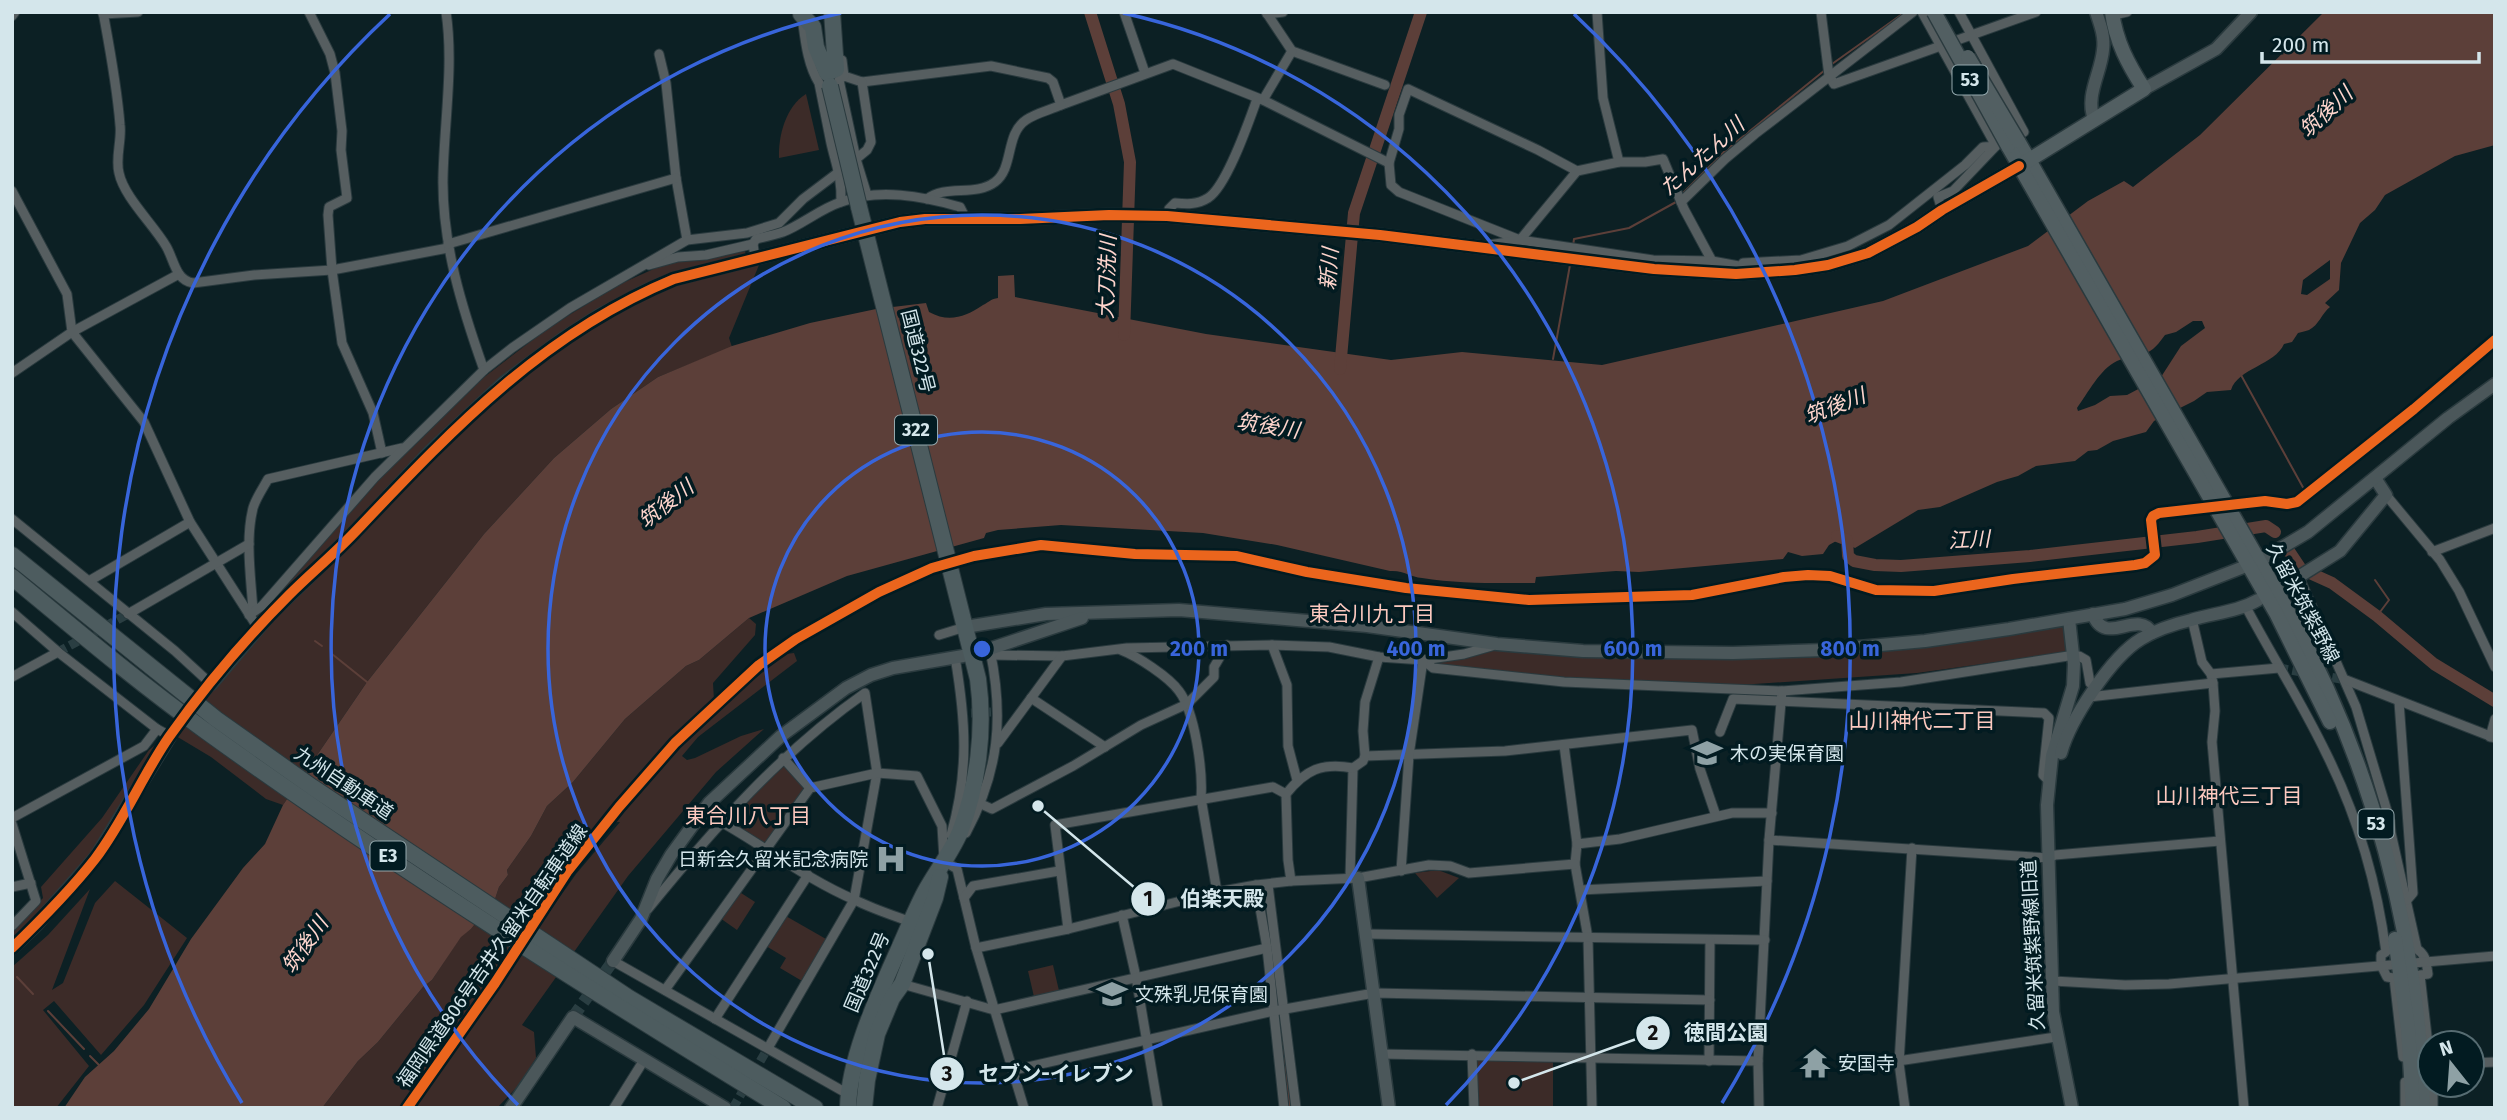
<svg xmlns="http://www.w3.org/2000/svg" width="2507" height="1120" viewBox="0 0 2507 1120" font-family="'Fira Sans','Noto Sans JP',sans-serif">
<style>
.green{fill:#3c2b28}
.water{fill:#5c3f39;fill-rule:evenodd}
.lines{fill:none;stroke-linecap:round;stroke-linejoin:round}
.stream{stroke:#5c3f39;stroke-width:2}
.river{stroke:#5c3f39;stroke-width:12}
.street-tunnel{stroke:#2a3e42;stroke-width:9;stroke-dasharray:9 4.5;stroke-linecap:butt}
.secondary-tunnel{stroke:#2a3e42;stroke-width:12;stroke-dasharray:12 6;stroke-linecap:butt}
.street-casing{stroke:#2a3a3e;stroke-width:11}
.secondary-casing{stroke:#2a3a3e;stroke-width:15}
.primary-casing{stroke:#2a3a3e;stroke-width:17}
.highway-casing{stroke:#2a3a3e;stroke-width:18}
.street{stroke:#565e60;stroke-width:9}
.secondary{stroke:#4b575a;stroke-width:12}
.primary{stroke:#525f62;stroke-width:14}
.highway{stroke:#4d5c5f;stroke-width:16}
.primary-bridge-casing{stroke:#2a3a3e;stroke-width:17;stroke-linecap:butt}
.highway-bridge-casing{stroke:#2a3a3e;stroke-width:18;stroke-linecap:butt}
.primary-bridge{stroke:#525f62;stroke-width:14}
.highway-bridge{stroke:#4d5c5f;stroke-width:16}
.cycleway-casing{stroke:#021b21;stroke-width:15}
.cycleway{stroke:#eb651d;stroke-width:10}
.ring{fill:none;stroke:#3865db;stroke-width:3.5}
.labels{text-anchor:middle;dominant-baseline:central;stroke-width:7;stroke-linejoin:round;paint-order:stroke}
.shield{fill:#021b21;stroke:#95a9ae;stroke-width:2}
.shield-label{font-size:18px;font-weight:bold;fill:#d4e6eb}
.street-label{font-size:19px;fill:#d4e6eb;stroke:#021b21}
.poi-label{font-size:19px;fill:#d4e6eb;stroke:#021b21;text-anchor:start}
.water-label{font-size:21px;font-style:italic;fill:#fed5cd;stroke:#021b21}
.neighbourhood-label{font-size:21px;fill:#fcc9bf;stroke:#021b21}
.centre{fill:#3865db;stroke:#021b21;stroke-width:3.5}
.ring-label{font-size:21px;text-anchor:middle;font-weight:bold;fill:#3865db;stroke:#021b21;stroke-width:7;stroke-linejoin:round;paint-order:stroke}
.leader{fill:none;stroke:#d4e6eb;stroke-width:2.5}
.callout-dot{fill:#d4e6eb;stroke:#021b21;stroke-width:2.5}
.mark-label{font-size:21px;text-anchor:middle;font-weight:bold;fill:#111}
.callout-label{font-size:21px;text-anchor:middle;font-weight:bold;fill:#d4e6eb;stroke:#021b21;stroke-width:7;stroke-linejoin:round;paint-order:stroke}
</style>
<rect width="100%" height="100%" fill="#0c2024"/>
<g class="green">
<path d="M806 94 819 150 779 158C778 136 786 106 806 94Z"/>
<polygon points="744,250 746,254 674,273 622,296 558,336 465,410 340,539 260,618 254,616 368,488 457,398 548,328 618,285 667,263 717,257"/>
<polygon points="759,265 729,338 732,347 658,377 611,409 554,458 484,534 367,682 283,805 266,799 211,757 176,736 274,617 470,419 566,343 629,306 682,282"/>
<polygon points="749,618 756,624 755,635 713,683 714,700 725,702 786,654 794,653 797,661 698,737 682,756 687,760 695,758 741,736 764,729 716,772 628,876 522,1025 534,1032 536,1058 518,1086 497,1108 411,1108 576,874 620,822 601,823 553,882 489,982 402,1108 322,1108 358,1061 378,1042 423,987 432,980 461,936 471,929 495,899 499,887 508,875 507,870 531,836 547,806 573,782 625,719 686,666 699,660"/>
<polygon points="2060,623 2065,631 2069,652 1917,673 1725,686 1570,680 1435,665 1430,661 1498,646 1692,658"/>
<polygon points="159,742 93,854 40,914 12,940 12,930 43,898 41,887 102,818 149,750"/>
<polygon points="783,758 810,788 766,847 723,823"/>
<polygon points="1438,870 1459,878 1437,898 1415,873"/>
<polygon points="115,881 187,938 144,1005 101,1055 54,1001 43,1010 89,1066 56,1108 12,1108 12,967 48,935 90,889 52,990 63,983 95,903"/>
<polygon points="738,891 755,902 737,930 720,918"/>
<polygon points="784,915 826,939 802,981 780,968 786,958 766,946"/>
<polygon points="1053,965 1060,995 1035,1001 1028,971"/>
<polygon points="1475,1058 1553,1059 1553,1108 1478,1108"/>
</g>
<path class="water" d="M2324 12H2495V145L2455 156 2385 195 2375 210 2360 223 2341 263 2339 290 2325 303 2330 307C2322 313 2319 325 2309 330 2306 331 2302 332 2298 333L2292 342 2284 344C2275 365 2238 368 2231 390L2207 392 2194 401 2154 421 2146 432 2113 441 2097 450 2088 451 2075 461 2036 466 2018 476 1997 482 1940 507 1918 510 1855 548 1838 540 1829 545 1823 554 1802 556 1788 552 1783 559 1639 572 1616 571 1536 577 1535 583C1497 583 1459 584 1422 578 1410 577 1404 570 1390 571L1277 545 1203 533 1061 525 998 530 986 533 984 538 847 576 749 618 699 660 686 666 625 719 573 782 547 806 531 836 507 870 508 875 499 887 495 899 471 929 461 937 432 980 423 987 378 1042 358 1061 322 1108H64L85 1077 114 1051 149 1009 191 939 243 868 265 844 283 805 367 682 484 534 554 458 611 409 658 377 732 346 810 323 876 309 926 303 929 312C949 323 965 317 983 305 989 302 991 299 998 298V276L1014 275 1015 297 1206 334 1391 360 1462 352 1602 365 1883 301 2028 246 2088 201 2124 181 2133 187 2200 135ZM2330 260V279L2307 295 2301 294 2303 280ZM2193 321H2202L2205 328 2181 346 2161 377 2127 395 2110 396 2095 405 2078 411 2077 408C2088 393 2100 369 2117 361 2142 350 2146 362 2165 335L2176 332Z"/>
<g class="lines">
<g class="stream">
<polyline points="1832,64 1905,12"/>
<polyline points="1681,195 1724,152 1825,70"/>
<polyline points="1573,246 1574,239 1629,228 1676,202"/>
<polyline points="1553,359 1570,265"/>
<polyline points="2241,375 2305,491"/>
<polyline points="2375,580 2389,600 2377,616"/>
<polyline points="315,641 322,646"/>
<polyline points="332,654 367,682"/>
<polyline points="1273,957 1279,1007"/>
<polyline points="17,977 33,994"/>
<polyline points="48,1011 84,1049"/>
<polyline points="1279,1013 1290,1108"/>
<polyline points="90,1056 99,1065"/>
</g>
<g class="river">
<polyline points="1090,12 1119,104 1130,162 1124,335"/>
<polyline points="1340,369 1354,213 1421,12"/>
<polyline points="1837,536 1847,540 1848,556 1854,561 1875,565 1901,566 2030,556 2197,537 2266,526 2275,532"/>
<polyline points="2289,551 2301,569 2332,583 2377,616 2434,664 2495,701"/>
</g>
<g class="street-tunnel">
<polyline points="58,652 128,614"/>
<polyline points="2279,668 2346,680"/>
<polyline points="971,713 991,712"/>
<polyline points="733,1108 768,1048"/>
</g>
<g class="secondary-tunnel">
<polyline points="170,736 211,684"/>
<polyline points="573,1017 613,961"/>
</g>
<g class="street-casing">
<g id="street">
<path d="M103 12C110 50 117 86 120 125 122 140 115 158 119 173 124 197 153 224 166 246 174 259 175 280 193 283L254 275 332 270 448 248"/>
<polyline points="309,12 330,54 335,73 342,131 341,150 347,198 329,207 328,215 332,270 342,343 373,413 382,453"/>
<path d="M446 12C454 65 444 124 443 178 442 244 462 308 484 370"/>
<polyline points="1124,12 1145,73"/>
<polyline points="1266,12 1292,51 1385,85"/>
<polyline points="1597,12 1603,98 1619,162"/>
<polyline points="1821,12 1829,76 1834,84 2036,12"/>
<polyline points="1959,12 2024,132 2013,138"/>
<polyline points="103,14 138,12"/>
<polyline points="1267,14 1283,12"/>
<polyline points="2118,14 2127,12"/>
<polyline points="12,16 15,12"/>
<path d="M802 17C805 38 807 64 819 83 823 103 827 123 831 143 836 165 842 178 841 202"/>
<polyline points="659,54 666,83 676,178 687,240"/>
<polyline points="844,76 862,82 991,66 1048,78 1053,82 1061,105 1173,64 1263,100 1389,163"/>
<polyline points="862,82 871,142 867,150 856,159 867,195"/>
<polyline points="1263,100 1292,51"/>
<polyline points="1577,171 1520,240 1399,192 1391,185 1389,163 1399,129 1399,115 1408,89 1538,150 1577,171 1619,162 1645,162 1663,159 1684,209 1712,261 1755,269"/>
<polyline points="12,191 67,294 72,332 12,373"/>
<path d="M927 199C946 184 975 197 995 182 1014 168 1005 134 1026 120 1036 113 1050 110 1061 105"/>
<polyline points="1681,202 1725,159 1755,134 1913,12"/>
<polyline points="1942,210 1938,197 1953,191 1995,147"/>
<path d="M1167 216 1169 209 1175 203C1186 204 1197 205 1208 198 1227 186 1249 121 1257 99"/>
<polyline points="448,244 676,178"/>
<polyline points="1489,245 1520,240 1653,260 1712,261"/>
<path d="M755 257 753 244 756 239C765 237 774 235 783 232 803 224 820 209 841 202 879 188 922 196 960 207L966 219"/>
<polyline points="1743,263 1801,260 1848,246 1889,225 1965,165 1983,147 1996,146 1922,12"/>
<polyline points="649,265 678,257 706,255 753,244"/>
<polyline points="179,274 72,332 144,422 190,522 258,628"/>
<polyline points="2386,495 2440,560 2459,591 2495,667"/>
<polyline points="12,519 175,651 211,684"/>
<polyline points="2432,552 2495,528"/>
<path d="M2299 577 2356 707 2390 821 2391 833 2417 949C2427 956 2426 963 2428 974L2420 975 2430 1062"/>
<polyline points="89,581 190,522"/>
<path d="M2246 607C2272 656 2302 703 2326 753 2357 815 2377 883 2386 952L2381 955V965L2387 977 2394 978 2403 1057"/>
<path d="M253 611C251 578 245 540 253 508 256 498 263 488 268 479L402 448"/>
<polyline points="12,612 58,652 157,729 170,736"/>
<polyline points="128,614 249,544"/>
<polyline points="249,615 262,606 375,477 484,370 512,348 570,308 687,240 747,233 779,223 803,199 856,159 839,80 844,76 842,60"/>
<polyline points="2192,619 2202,662 2211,674 2213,683 2215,711 2212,742 2244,1108"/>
<polyline points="939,635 965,627"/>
<polyline points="1272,645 1329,647 1379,657 1423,660 1464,654 1492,646"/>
<path d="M1121 650C1137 656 1169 677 1179 691 1195 712 1203 771 1201 798L1217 892"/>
<polyline points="991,655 1062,656 1127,648 1272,645 1287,685 1288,746 1297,780"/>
<polyline points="2079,656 2086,660 2090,683 2096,687"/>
<polyline points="1423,660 1433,668 1564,682 1782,691 1769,840 1758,1061"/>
<polyline points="2211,674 2279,668"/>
<polyline points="12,677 58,652"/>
<polyline points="2346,680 2495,738"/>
<polyline points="1782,691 1901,682 2068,656"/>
<polyline points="2089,697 2213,683"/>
<polyline points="1031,698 1105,747"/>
<polyline points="2399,702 2413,893 2407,900"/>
<polyline points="1720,732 1733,699 2044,713 2049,718 2043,775 2048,780"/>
<polyline points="2490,737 2495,719"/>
<polyline points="998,743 1062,656"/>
<polyline points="1564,745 1577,844 1575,864 1588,938 1592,1108"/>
<polyline points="1365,756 1505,751 1692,730 1700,769 1716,816"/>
<polyline points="783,758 810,788"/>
<polyline points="981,804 992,809 1073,766 1141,725 1187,704 1214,677 1214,667 1227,645"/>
<polyline points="12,818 144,746 157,729"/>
<path d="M723 823C767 848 808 880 855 900 873 909 892 915 911 922"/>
<polyline points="12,824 36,901 12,926"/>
<path d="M966 833C999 771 1004 718 990 650"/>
<path d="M951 835C969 771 966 722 955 657"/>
<polyline points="1769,840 2049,858 2055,855 2220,841"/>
<polyline points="1577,844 1620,839 1732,813 1772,813"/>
<polyline points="944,861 957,869 976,948 1024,1108"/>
<polyline points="1401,871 1409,755 1423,660"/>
<polyline points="1350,878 1353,768"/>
<path d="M1291 881 1288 860 1286 794C1305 770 1322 762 1353 768L1363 761 1365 756 1363 731 1365 702 1379 657"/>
<polyline points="1256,885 1267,948 1284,1108"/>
<polyline points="1268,885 1296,1108"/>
<polyline points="12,887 31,883"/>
<polyline points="1580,890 1767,881"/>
<polyline points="964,898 973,886 1059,871"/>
<path d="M648 909C713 829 781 752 865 693L877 773 854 900 768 1048"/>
<polyline points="1122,915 1136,977 1158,1108"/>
<polyline points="1068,929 1055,825 1273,787 1286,794"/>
<polyline points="1366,934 1765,940"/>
<polyline points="976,948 1068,929 1217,892 1256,885 1291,881 1358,878 1429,865 1450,866 1469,873 1575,864"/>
<polyline points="613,961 848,1094"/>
<polyline points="2053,981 2125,985 2169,984 2495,956"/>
<polyline points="902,984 994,1010 1267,948"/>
<polyline points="665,990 810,788 877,773 917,776 942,826 944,859"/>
<polyline points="715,1019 808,875"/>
<polyline points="1381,1054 1758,1061 1759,1108"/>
<polyline points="1472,1054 1474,1108"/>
<polyline points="1709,1061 1710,940"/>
<polyline points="2472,1063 2495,1062"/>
<polyline points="1865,1066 2056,1037"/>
<polyline points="1014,1070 1274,1011 1374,993 1710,1000"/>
<polyline points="2405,1082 2405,1108"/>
<polyline points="2433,1085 2433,1108"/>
<polyline points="614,1108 644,1060"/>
<polyline points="937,1108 967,1001"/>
<polyline points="1905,1108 1899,1063 1912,848"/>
</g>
</g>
<g class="secondary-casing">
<g id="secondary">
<polyline points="2144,89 2216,49 2251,12"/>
<path d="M2094 119C2085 96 2101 73 2103 50 2105 37 2100 24 2096 12"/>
<polyline points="2284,586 2340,551 2386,495 2375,478"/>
<path d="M2093 614C2105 648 2138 608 2152 633"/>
<polyline points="2069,619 2074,664 2073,686 2052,756 2047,805 2053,1012 2072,1108"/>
<polyline points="965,627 1046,614 1179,610 1367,626 1497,644 1583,651 1733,653 1825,650 1925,641 2009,629 2125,609 2172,595 2259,561 2308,532 2448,418 2495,384"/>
<polyline points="983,651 1082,618"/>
<polyline points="211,684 271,613 352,535 431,451 505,382 563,339 597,317 646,291 674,279 900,222 925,219 1020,219 1109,215 1167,216 1380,235 1654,269 1736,274 1795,270 1828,265 1868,253 1917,227 1942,210 2019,166"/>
<path d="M2061 753C2070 720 2111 657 2141 639 2156 630 2174 624 2191 620 2214 613 2237 612 2258 600"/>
<polyline points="1358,878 1389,1108"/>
<polyline points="12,948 37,924 96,857 170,736"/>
<polyline points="613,961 641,919 657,879 671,855 709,803 781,736 846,688 871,675 893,668 963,656"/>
<polyline points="511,1108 573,1017 725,1108"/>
</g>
</g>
<g class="primary-casing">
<g id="primary">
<path d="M2018 141 2289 613C2371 760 2420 940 2423 1108"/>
<polyline points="2008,146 2276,613 2330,722"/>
<path d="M2021 165 2144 89C2128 64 2116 42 2112 12"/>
<polyline points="2395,939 2408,1028 2413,1108"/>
</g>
</g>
<g class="highway-casing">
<g id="highway">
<polyline points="801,14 813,27 816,47 827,73 836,69 832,12"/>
<polyline points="12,555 216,719 312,787 629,998 815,1108"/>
<path d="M12 577C76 630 140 684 207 732 393 866 588 989 783 1108"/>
<path d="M848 1108C849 1058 878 996 898 951 907 931 915 911 925 892 936 872 951 853 960 832 978 784 985 730 978 679L859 207"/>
<polyline points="864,1108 867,1080 877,1034 892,998 902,984 935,898 940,877"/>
</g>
</g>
<use href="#street" class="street"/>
<use href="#secondary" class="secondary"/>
<use href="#primary" class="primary"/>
<use href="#highway" class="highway"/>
<g class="primary-bridge-casing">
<g id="primary-bridge">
<polyline points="1934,12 2008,146"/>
<polyline points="1968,57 2018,141"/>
</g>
</g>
<g class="highway-bridge-casing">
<polyline id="highway-bridge" points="830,86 859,207"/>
</g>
<use href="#primary-bridge" class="primary-bridge"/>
<use href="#highway-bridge" class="highway-bridge"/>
<g class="cycleway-casing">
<g id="cycleway">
<path d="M12 948C41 920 70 891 95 859 124 821 142 776 169 737 203 689 248 636 289 595 310 574 333 555 354 533 451 431 541 334 674 279L900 222 925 219H1020L1109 215 1167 216 1380 235 1654 269 1736 274 1795 270 1828 265 1868 253 1917 227 1942 210 2019 166"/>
<polyline points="407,1108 495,983 567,872 619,807 675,743 759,665 796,639 879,592 932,568 974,556 1041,545 1135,554 1236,556 1307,572 1406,588 1529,600 1692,595 1784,577 1808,575 1830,576 1876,590 1934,591 2013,579 2135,565 2145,563 2155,555 2151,520 2153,516 2159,513 2265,501 2287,504 2297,502 2414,409 2495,340"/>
</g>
</g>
<use href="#cycleway" class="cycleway"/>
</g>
<g class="ring">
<circle cx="982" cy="649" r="217"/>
<circle cx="982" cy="649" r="434"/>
<path d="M518 1105A651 651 0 0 1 841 13M1123 13A651 651 0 0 1 1446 1105"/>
<path d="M242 1103A868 868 0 0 1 390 14M1574 14A868 868 0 0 1 1722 1103"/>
</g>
<defs>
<g id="school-bare" transform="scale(2.415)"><path d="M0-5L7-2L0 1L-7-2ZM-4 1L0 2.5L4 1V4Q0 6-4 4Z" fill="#8ea1a5" stroke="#021b21" stroke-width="2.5" paint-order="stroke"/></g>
<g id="hospital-bare" transform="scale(2.415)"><path d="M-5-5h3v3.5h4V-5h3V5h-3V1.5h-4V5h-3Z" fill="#8ea1a5" stroke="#021b21" stroke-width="2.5" paint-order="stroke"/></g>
<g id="temple-bare" transform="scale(2.415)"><path d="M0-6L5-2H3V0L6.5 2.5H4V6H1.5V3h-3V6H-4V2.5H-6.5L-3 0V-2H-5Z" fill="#8ea1a5" stroke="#021b21" stroke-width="2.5" paint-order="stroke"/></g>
</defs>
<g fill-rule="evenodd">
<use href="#school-bare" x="1707" y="753"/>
<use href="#hospital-bare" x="891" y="859"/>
<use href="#school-bare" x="1112" y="994"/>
<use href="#temple-bare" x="1815" y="1063"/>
</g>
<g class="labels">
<g class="shield">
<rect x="1952.5" y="65.5" width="35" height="29" rx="5"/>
<rect x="895" y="415.5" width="42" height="29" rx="5"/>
<rect x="2358.5" y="809.5" width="35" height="29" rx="5"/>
<rect x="370.5" y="841.5" width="35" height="29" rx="5"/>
</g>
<g class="shield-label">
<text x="1970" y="80">53</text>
<text x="916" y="430">322</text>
<text x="2376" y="824">53</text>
<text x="388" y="856">E3</text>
</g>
<g class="street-label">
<text transform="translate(918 351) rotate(76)">国道322号</text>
<text transform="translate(2303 603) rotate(62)">久留米筑紫野線</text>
<text transform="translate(344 783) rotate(34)">九州自動車道</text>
<text transform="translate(2033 945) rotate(-93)">久留米筑紫野線旧道</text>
<text transform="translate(492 956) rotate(-55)">福岡県道806号吉井久留米自転車道線</text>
<text transform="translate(867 972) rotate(-67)">国道322号</text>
</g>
<g class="poi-label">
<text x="1730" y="753">木の実保育園</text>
<text x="868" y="859" text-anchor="end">日新会久留米記念病院</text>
<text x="1135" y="994">文殊乳児保育園</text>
<text x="1838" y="1063">安国寺</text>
</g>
<g class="water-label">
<text transform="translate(2326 112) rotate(-43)">筑後川</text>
<text transform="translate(1702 157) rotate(-42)">たんたん川</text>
<text transform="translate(1329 269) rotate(-85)">新川</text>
<text transform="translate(1107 277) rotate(-88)">大刀洗川</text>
<text transform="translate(1835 406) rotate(-21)">筑後川</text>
<text transform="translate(1268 426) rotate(9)">筑後川</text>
<text transform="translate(666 504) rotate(-38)">筑後川</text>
<text transform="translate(1969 540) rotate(-3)">江川</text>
<text transform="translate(305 945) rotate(-55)">筑後川</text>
</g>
<g class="neighbourhood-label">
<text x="1372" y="614">東合川九丁目</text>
<text x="1922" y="721">山川神代二丁目</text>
<text x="2229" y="796">山川神代三丁目</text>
<text x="748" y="816">東合川八丁目</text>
</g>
</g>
<circle cx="982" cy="649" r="10" class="centre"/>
<g class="ring-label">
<text x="1199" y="656">200 m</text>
<text x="1416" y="656">400 m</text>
<text x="1633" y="656">600 m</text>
<text x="1850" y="656">800 m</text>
</g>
<path class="leader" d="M1038 806L1148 899M1514 1083L1653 1033M928 954L947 1074"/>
<g class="callout-dot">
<circle cx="1038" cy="806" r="7"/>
<circle cx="1514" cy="1083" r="7"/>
<circle cx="928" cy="954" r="7"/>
<circle cx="1148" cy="899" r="18"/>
<circle cx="1653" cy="1033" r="18"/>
<circle cx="947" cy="1074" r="18"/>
</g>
<g class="mark-label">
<text x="1148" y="906">1</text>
<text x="1653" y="1040">2</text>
<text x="947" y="1081">3</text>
</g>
<g class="callout-label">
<text x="1222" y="906">伯楽天殿</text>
<text x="1726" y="1040">徳間公園</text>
<text x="1056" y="1081">セブン-イレブン</text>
</g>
<rect width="2507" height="1120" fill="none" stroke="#d4e6eb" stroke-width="28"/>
<g transform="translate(2451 1064) rotate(343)"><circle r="33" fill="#021b21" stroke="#566c72" stroke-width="2"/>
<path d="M0-5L12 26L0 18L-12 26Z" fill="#8ea1a5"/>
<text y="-10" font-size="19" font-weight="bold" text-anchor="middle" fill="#d4e6eb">N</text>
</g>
<path d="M2262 52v10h217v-10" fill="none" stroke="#d4e6eb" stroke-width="3.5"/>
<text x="2272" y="52" font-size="21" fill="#d4e6eb" stroke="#021b21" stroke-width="5" paint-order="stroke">200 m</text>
</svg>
